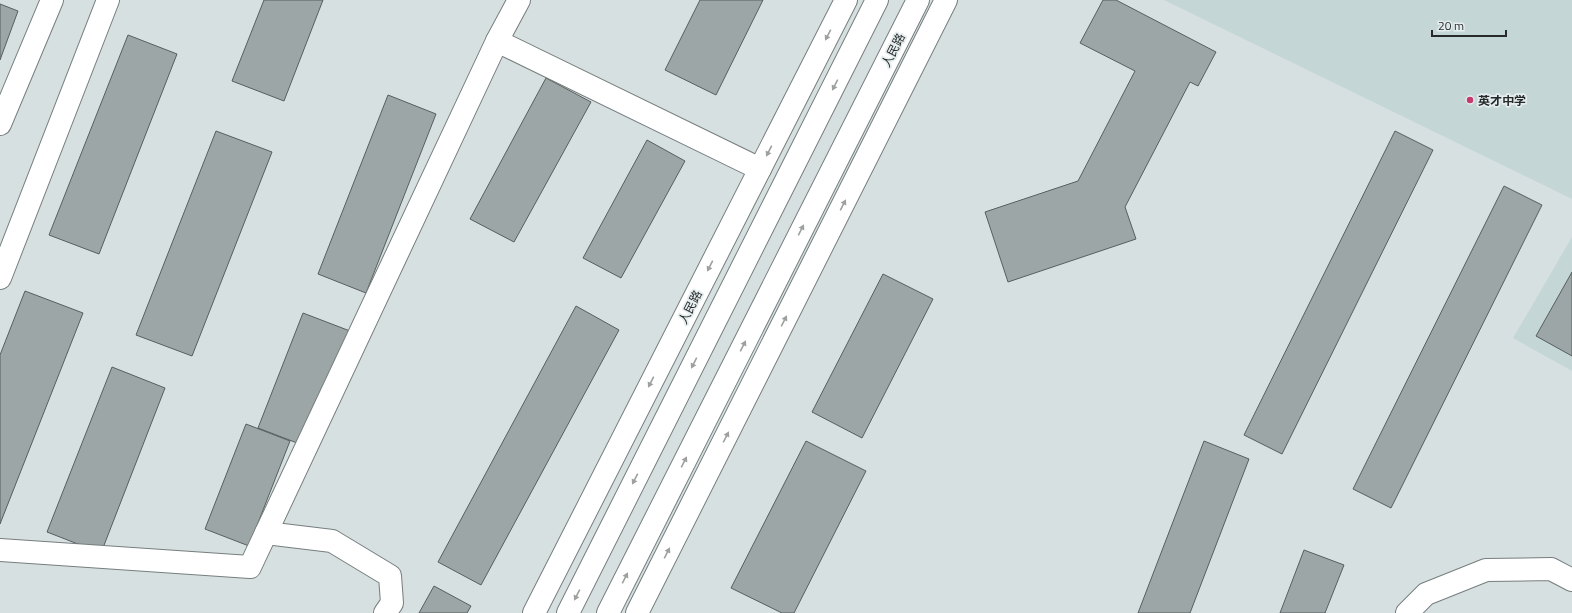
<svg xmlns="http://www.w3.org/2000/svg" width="1572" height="613" viewBox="0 0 1572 613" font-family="'Titillium Web','Noto Sans SC',sans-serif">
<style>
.built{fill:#c4d6d6}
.building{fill:#9da6a6;stroke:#575e5f}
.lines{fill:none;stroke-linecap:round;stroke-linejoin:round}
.minor-casing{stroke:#767e7e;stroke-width:24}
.secondary-casing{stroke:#767e7e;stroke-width:24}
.minor{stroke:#fff;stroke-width:22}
.secondary{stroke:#fff;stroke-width:22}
.oneway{fill:#9e9f9f}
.poi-dot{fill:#c6396b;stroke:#e5edee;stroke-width:1.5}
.labels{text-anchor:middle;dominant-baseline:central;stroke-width:3.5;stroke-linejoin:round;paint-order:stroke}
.street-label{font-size:12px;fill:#272a2a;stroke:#e5edee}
.poi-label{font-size:12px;font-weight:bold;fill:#272a2a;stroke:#e5edee;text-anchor:start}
</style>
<rect width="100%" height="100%" fill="#d7e0e1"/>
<g class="built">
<polygon points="1164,0 1572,0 1572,199"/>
<polygon points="1572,237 1572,371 1513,338"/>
</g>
<g class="building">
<polygon points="264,0 323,0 284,101 232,81"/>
<polygon points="700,0 763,0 716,95 665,70"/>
<polygon points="1103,0 1116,0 1216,52 1198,86 1190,82 1125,207 1136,239 1008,282 985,212 1078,181 1135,71 1080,43"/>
<polygon points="0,4 18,11 0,60"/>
<polygon points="128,35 177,54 99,254 49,235"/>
<polygon points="546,78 591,102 514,242 470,219"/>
<polygon points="388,95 436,114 366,293 318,274"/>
<polygon points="216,131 272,152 192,356 136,335"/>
<polygon points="1395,131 1433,150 1282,454 1244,435"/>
<polygon points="647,140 685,161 621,278 583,258"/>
<polygon points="1504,186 1542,205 1391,508 1353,489"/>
<polygon points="1572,272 1572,356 1536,336"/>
<polygon points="883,274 933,299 862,438 812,412"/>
<polygon points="25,291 83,313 0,524 0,355"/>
<polygon points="576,306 619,330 481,585 438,562"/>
<polygon points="303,313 350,331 305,446 258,428"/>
<polygon points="112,367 165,388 101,553 47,532"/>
<polygon points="246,424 290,441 249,546 205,529"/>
<polygon points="806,441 866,471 794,613 782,613 731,588"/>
<polygon points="1204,441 1249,459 1190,613 1138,613"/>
<polygon points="1304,550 1344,565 1325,613 1280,613"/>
<polygon points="434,586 471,606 467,613 419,613"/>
</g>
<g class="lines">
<g class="minor-casing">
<g id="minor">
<polyline points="497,41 760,169"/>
<polyline points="0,124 52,0"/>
<polyline points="0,278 108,0"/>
<polyline points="266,533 332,541 390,576 392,603 385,613"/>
<polyline points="0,550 250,567 497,41 519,0"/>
<polyline points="534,613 846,0"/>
<polyline points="637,613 946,0"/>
<polyline points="1407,613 1426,594 1486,570 1551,569 1572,580"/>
</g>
</g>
<g class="secondary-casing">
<g id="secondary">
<polyline points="568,613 877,0"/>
<polyline points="608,613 918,0"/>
</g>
</g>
<use href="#minor" class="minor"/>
<use href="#secondary" class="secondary"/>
</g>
<defs><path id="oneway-solid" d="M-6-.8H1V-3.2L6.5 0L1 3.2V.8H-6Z"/></defs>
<g class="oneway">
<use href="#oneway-solid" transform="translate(828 35) rotate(117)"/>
<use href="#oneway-solid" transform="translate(835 85) rotate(117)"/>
<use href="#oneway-solid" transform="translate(769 151) rotate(117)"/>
<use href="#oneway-solid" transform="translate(843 205) rotate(-63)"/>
<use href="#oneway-solid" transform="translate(801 230) rotate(-63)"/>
<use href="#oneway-solid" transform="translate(710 266) rotate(117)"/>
<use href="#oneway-solid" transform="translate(784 321) rotate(-63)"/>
<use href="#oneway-solid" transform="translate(743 346) rotate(-63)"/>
<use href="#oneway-solid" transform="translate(694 363) rotate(117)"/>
<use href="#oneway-solid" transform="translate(651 382) rotate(117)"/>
<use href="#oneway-solid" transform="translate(726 437) rotate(-63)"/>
<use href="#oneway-solid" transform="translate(684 462) rotate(-63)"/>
<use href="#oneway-solid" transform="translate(635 479) rotate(117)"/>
<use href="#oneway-solid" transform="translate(667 553) rotate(-63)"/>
<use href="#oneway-solid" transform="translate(625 578) rotate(-63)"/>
<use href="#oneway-solid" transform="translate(577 595) rotate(117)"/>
</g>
<circle class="poi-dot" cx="1470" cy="100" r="4"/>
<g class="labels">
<g class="street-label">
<text transform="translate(893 50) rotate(-63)">人民路</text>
<text transform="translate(690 307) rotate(-63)">人民路</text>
</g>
<g class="poi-label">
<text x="1478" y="100">英才中学</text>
</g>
</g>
<path d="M1432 30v6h74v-6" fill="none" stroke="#272a2a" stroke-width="2"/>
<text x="1438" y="30" font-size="12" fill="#272a2a" stroke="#e5edee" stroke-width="3" paint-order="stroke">20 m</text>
</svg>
